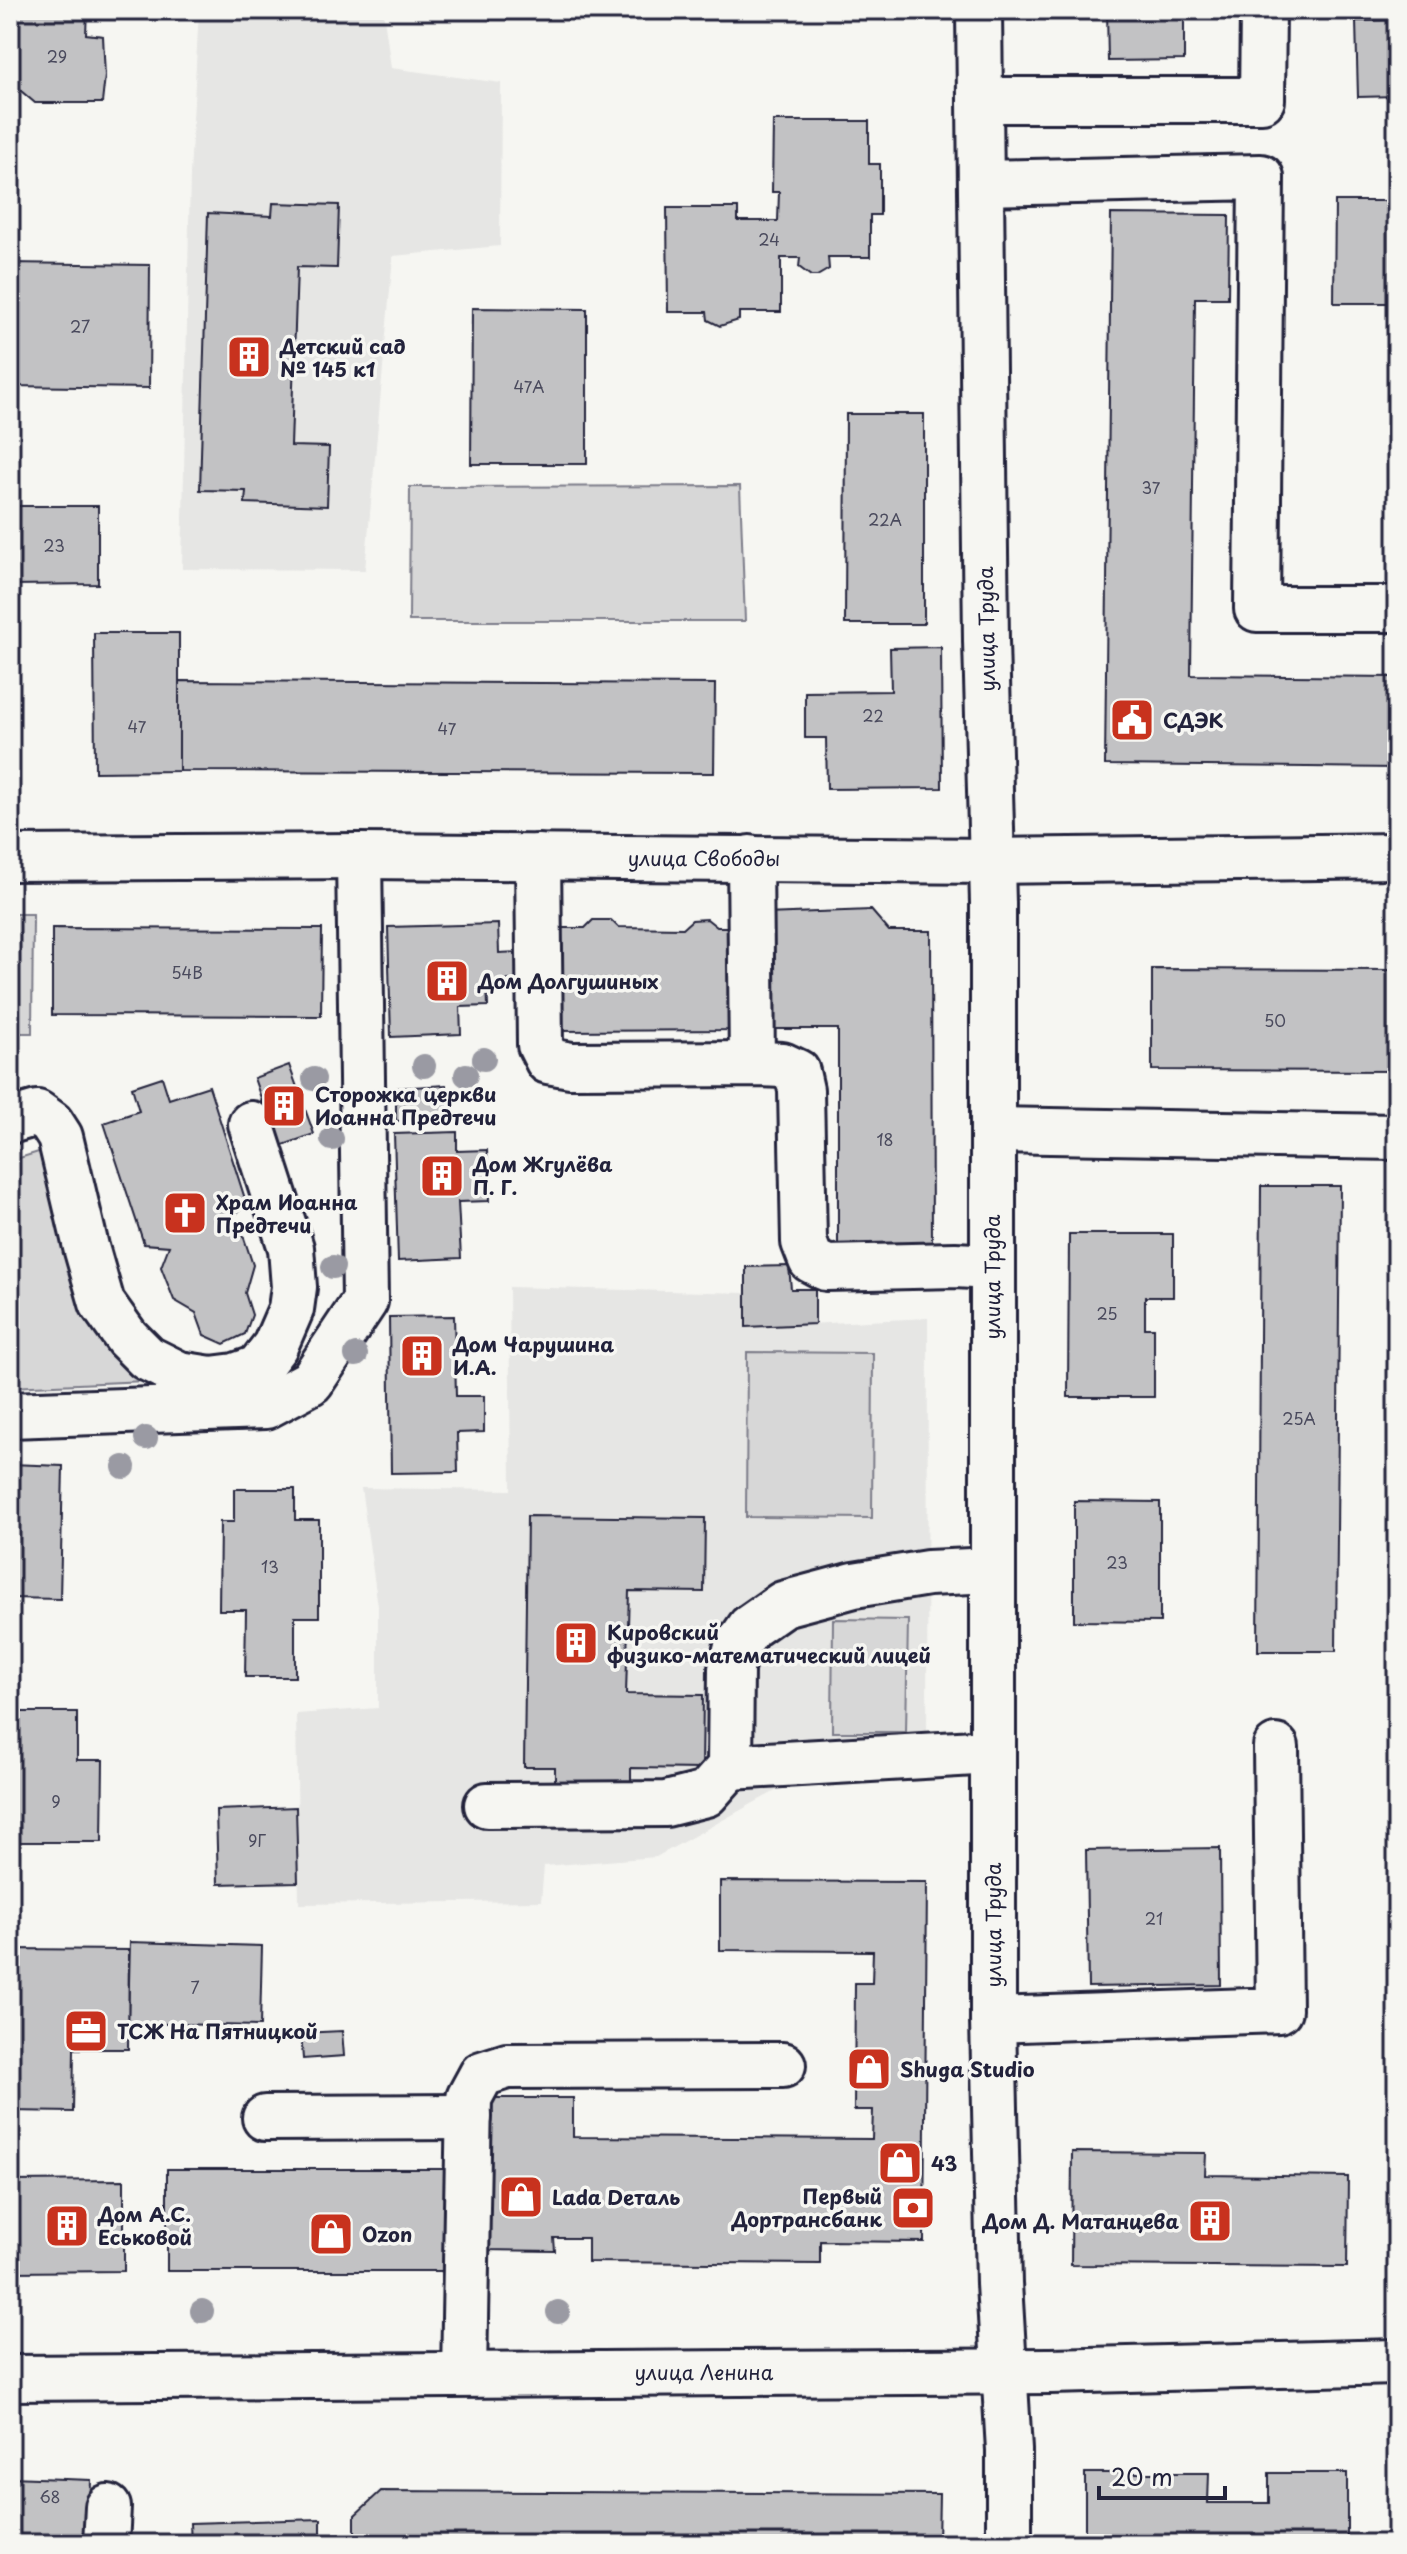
<svg xmlns="http://www.w3.org/2000/svg" width="1407" height="2554" viewBox="0 0 1407 2554" font-family="'Playpen Sans',sans-serif">
<style>
.built{fill:#e6e6e4}
.green{fill:#d7d7d7;stroke:#7c7c89;stroke-width:2}
.building{fill:#c2c2c4;stroke:#22223b;stroke-width:2}
.lines{fill:none;stroke-linecap:round;stroke-linejoin:round}
.minor-casing{stroke:#22223b;stroke-width:50}
.major-casing{stroke:#22223b;stroke-width:50}
.minor{stroke:#f6f6f2;stroke-width:44}
.major{stroke:#f6f6f2;stroke-width:44}
.tree{fill:#9a9aa3}
.labels{text-anchor:middle;dominant-baseline:central;stroke-width:7;stroke-linejoin:round;paint-order:stroke}
.number-label{font-size:16px;fill:#4a4a5d}
.poi-label{font-size:20px;font-weight:bold;fill:#22223b;stroke:#f6f6f2;text-anchor:start}
.street-label{font-size:20px;fill:#22223b;stroke:#f6f6f2}
</style>
<rect width="100%" height="100%" fill="#f6f6f2"/>
<filter id="ink" filterUnits="userSpaceOnUse"><feTurbulence type="fractalNoise" baseFrequency=".0125" numOctaves="2"/><feDisplacementMap in="SourceGraphic" scale="16" xChannelSelector="R" yChannelSelector="G"/><feConvolveMatrix kernelMatrix="1 2 1 2 8 2 1 2 1" color-interpolation-filters="sRGB"/></filter>
<g filter="url(#ink)">
<g class="built">
<polygon points="199,10 383,10 391,68 501,83 500,246 393,256 365,570 182,569 190,174"/>
<polygon points="509,1287 746,1293 747,1327 928,1318 927,1773 799,1778 656,1857 544,1866 541,1901 299,1904 296,1714 378,1708 378,1606 361,1488 511,1490"/>
</g>
<g class="green">
<polygon points="740,486 745,621 409,621 410,487"/>
<polygon points="10,914 33,914 32,1033 10,1033"/>
<polygon points="54,1147 92,1306 167,1380 10,1387 10,1161"/>
<polygon points="747,1352 873,1353 872,1518 746,1517"/>
<polygon points="833,1619 908,1620 906,1732 832,1732"/>
</g>
<g class="building">
<polygon points="10,10 87,10 86,34 103,36 105,76 102,103 35,103 13,84 10,79"/>
<polygon points="1107,10 1184,10 1184,60 1108,61"/>
<polygon points="1397,20 1397,96 1358,97 1356,21"/>
<polygon points="773,121 869,121 869,164 880,164 880,215 870,215 870,257 828,257 829,269 817,276 811,276 799,267 800,258 781,258 781,312 739,312 739,320 720,326 708,320 707,312 668,312 667,208 738,208 738,221 778,221 779,192 772,192"/>
<polygon points="1335,201 1397,201 1397,303 1334,303"/>
<polygon points="273,203 339,205 337,268 297,267 291,446 329,447 327,506 245,503 246,491 200,490 208,213 272,216"/>
<polygon points="1111,214 1229,215 1228,298 1195,298 1191,675 1397,677 1397,768 1105,765"/>
<polygon points="10,263 150,265 149,388 10,386"/>
<polygon points="472,308 587,309 587,464 471,464"/>
<polygon points="846,414 924,414 924,624 845,624"/>
<polygon points="10,506 98,506 98,584 10,585"/>
<polygon points="94,633 179,633 179,771 95,772"/>
<polygon points="941,647 942,788 827,789 826,738 805,738 805,692 891,691 890,648"/>
<polygon points="179,681 715,684 714,773 179,771"/>
<polygon points="871,910 889,931 931,931 932,1250 838,1250 838,1029 766,1029 765,914"/>
<polygon points="707,919 717,927 743,927 743,1030 556,1031 556,928 585,928 593,920 611,920 618,927 683,928 692,920"/>
<polygon points="498,924 499,953 521,952 521,980 487,981 488,1006 460,1007 461,1034 391,1037 388,927"/>
<polygon points="52,928 322,929 321,1016 52,1015"/>
<polygon points="1152,969 1397,970 1397,1071 1152,1070"/>
<polygon points="289,1065 314,1134 278,1147 254,1078"/>
<polygon points="162,1077 169,1099 209,1086 246,1202 228,1224 244,1238 253,1265 245,1293 252,1315 245,1334 224,1344 204,1335 196,1313 174,1300 161,1267 169,1246 144,1244 104,1123 139,1111 132,1087"/>
<polygon points="446,1085 447,1118 396,1121 396,1088"/>
<polygon points="457,1132 457,1151 487,1150 489,1201 458,1202 461,1258 398,1261 394,1134"/>
<polygon points="1261,1186 1340,1186 1336,1651 1258,1651"/>
<polygon points="1069,1234 1173,1234 1173,1297 1145,1297 1145,1328 1154,1328 1154,1397 1068,1397"/>
<polygon points="789,1266 791,1289 815,1289 815,1324 746,1327 746,1267"/>
<polygon points="454,1316 456,1396 484,1396 484,1432 457,1433 458,1472 391,1473 389,1317"/>
<polygon points="10,1464 63,1466 60,1599 10,1598"/>
<polygon points="234,1489 295,1489 295,1520 319,1520 319,1617 295,1617 295,1677 245,1677 246,1610 219,1610 220,1522 234,1522"/>
<polygon points="1074,1501 1160,1502 1160,1622 1074,1621"/>
<polygon points="527,1516 705,1518 704,1592 629,1591 626,1694 703,1695 702,1769 631,1768 631,1788 555,1787 555,1767 524,1767"/>
<polygon points="10,1712 77,1712 77,1760 103,1760 102,1842 10,1842"/>
<polygon points="296,1807 298,1882 218,1884 216,1810"/>
<polygon points="1220,1848 1221,1985 1088,1987 1086,1850"/>
<polygon points="720,1881 927,1882 924,2242 820,2241 820,2264 588,2262 588,2238 554,2238 555,2251 483,2250 484,2098 573,2098 573,2137 872,2139 873,2110 854,2110 855,1983 872,1983 873,1951 720,1950"/>
<polygon points="130,1942 262,1946 260,2026 128,2023"/>
<polygon points="10,1949 129,1950 128,2049 74,2049 73,2112 10,2111"/>
<polygon points="342,2031 344,2056 303,2059 301,2033"/>
<polygon points="1072,2152 1206,2153 1205,2175 1348,2177 1347,2267 1071,2265"/>
<rect x="167" y="2169" width="283" height="102"/>
<polygon points="124,2180 124,2271 10,2272 10,2181"/>
<polygon points="1085,2473 1209,2473 1208,2503 1269,2503 1269,2473 1347,2473 1347,2544 1085,2544"/>
<polygon points="10,2477 91,2480 89,2544 10,2544"/>
<polygon points="381,2491 939,2494 938,2544 355,2544 355,2515"/>
<polygon points="321,2519 321,2544 191,2544 190,2523"/>
</g>
<g class="lines">
<g class="minor-casing">
<g id="minor">
<polyline points="979,10 986,641 993,903 993,2020 999,2284 1009,2450 1009,2544"/>
<polyline points="980,100 1262,100 1263,10"/>
<polyline points="981,183 1261,177 1257,609 1397,609"/>
<polyline points="538,857 540,1045 548,1061 571,1065 761,1064 782,1065 797,1072 801,1090 804,1242 811,1260 826,1268 955,1265 992,1267"/>
<polyline points="10,858 359,856 993,861 1397,856"/>
<polyline points="750,858 752,1064"/>
<polyline points="10,1121 37,1113 51,1123 60,1137 86,1247 102,1303 127,1338 147,1358 179,1374 211,1379 235,1376 258,1368 275,1346 291,1309 294,1287 291,1248 251,1124"/>
<polyline points="993,1130 1397,1137"/>
<polyline points="10,1415 266,1406 311,1382 365,1301 359,856"/>
<polyline points="730,1767 993,1752"/>
<polyline points="487,1805 666,1804 706,1794 730,1767 731,1669 737,1646 750,1627 783,1604 854,1585 928,1573 993,1570"/>
<polyline points="993,2020 1279,2010 1276,1747"/>
<polyline points="265,2118 469,2117"/>
<polyline points="464,2374 469,2098 482,2074 507,2066 783,2065"/>
<polyline points="106,2544 108,2507"/>
</g>
</g>
<g class="major-casing">
<polyline id="major" points="10,2378 1051,2371 1397,2362"/>
</g>
<use href="#minor" class="minor"/>
<use href="#major" class="major"/>
</g>
<g class="tree">
<circle cx="484" cy="1059" r="12"/>
<circle cx="424" cy="1066" r="12"/>
<circle cx="466" cy="1075" r="12"/>
<circle cx="314" cy="1079" r="12"/>
<circle cx="332" cy="1139" r="12"/>
<circle cx="333" cy="1267" r="12"/>
<circle cx="356" cy="1355" r="12"/>
<circle cx="146" cy="1438" r="12"/>
<circle cx="124" cy="1467" r="12"/>
<circle cx="202" cy="2311" r="12"/>
<circle cx="558" cy="2312" r="12"/>
</g>
</g>
<defs>
<g id="building-square" transform="scale(2.3)"><rect x="-9" y="-9" width="18" height="18" rx="4" fill="#c8321e" stroke="#f6f6f2"/><path d="M-4-6H4V6H1V3H-1V6H-4ZM-2.5-4.3h1.7v1.8h-1.7ZM.8-4.3h1.7v1.8H.8ZM-2.5-1h1.7V.8h-1.7ZM.8-1h1.7V.8H.8Z" fill="#fff"/></g>
<g id="civic-square" transform="scale(2.3)"><rect x="-9" y="-9" width="18" height="18" rx="4" fill="#c8321e" stroke="#f6f6f2"/><path d="M-.6-6.5H3V-4.5H.6V-3L4-1V1h2V6H-6V1h2V-1L-.6-3ZM-1.2 2.5V6h2.4V2.5Z" fill="#fff"/></g>
<g id="church-square" transform="scale(2.3)"><rect x="-9" y="-9" width="18" height="18" rx="4" fill="#c8321e" stroke="#f6f6f2"/><path d="M-1.2-6h2.4v3.5h3.3v2.4h-3.3V6h-2.4V-.1h-3.3v-2.4h3.3Z" fill="#fff"/></g>
<g id="office-square" transform="scale(2.3)"><rect x="-9" y="-9" width="18" height="18" rx="4" fill="#c8321e" stroke="#f6f6f2"/><path d="M-6-3h4V-5.5h4V-3h4V5H-6ZM-1-4.5V-3h2v-1.5ZM-6 0V1H6V0Z" fill="#fff"/></g>
<g id="shop-square" transform="scale(2.3)"><rect x="-9" y="-9" width="18" height="18" rx="4" fill="#c8321e" stroke="#f6f6f2"/><path d="M-5-2.5h2.3a2.7 3.5 0 0 1 5.4 0H5L5.5 6h-11ZM-1.5-2.5h3a1.5 2.3 0 0 0-3 0Z" fill="#fff"/></g>
<g id="bank-square" transform="scale(2.3)"><rect x="-9" y="-9" width="18" height="18" rx="4" fill="#c8321e" stroke="#f6f6f2"/><path d="M-6-4H6V4H-6ZM0-2.3a2.3 2.3 0 1 0 0 4.6a2.3 2.3 0 1 0 0-4.6Z" fill="#fff"/></g>
</defs>
<g fill-rule="evenodd">
<use href="#building-square" x="249" y="357"/>
<use href="#civic-square" x="1132" y="720"/>
<use href="#building-square" x="447" y="981"/>
<use href="#building-square" x="284" y="1106"/>
<use href="#building-square" x="442" y="1176"/>
<use href="#church-square" x="185" y="1213"/>
<use href="#building-square" x="422" y="1356"/>
<use href="#building-square" x="576" y="1643"/>
<use href="#office-square" x="86" y="2031"/>
<use href="#shop-square" x="869" y="2069"/>
<use href="#shop-square" x="900" y="2163"/>
<use href="#shop-square" x="521" y="2197"/>
<use href="#bank-square" x="913" y="2208"/>
<use href="#building-square" x="1210" y="2221"/>
<use href="#building-square" x="67" y="2226"/>
<use href="#shop-square" x="331" y="2234"/>
</g>
<g class="labels">
<g class="number-label">
<text x="57" y="56">29</text>
<text x="769" y="239">24</text>
<text x="80" y="326">27</text>
<text x="529" y="386">47А</text>
<text x="1151" y="487">37</text>
<text x="885" y="519">22А</text>
<text x="54" y="545">23</text>
<text x="873" y="715">22</text>
<text x="137" y="726">47</text>
<text x="447" y="728">47</text>
<text x="187" y="972">54В</text>
<text x="1275" y="1020">50</text>
<text x="885" y="1139">18</text>
<text x="1107" y="1313">25</text>
<text x="1299" y="1418">25А</text>
<text x="1117" y="1562">23</text>
<text x="270" y="1566">13</text>
<text x="56" y="1801">9</text>
<text x="257" y="1840">9Г</text>
<text x="1154" y="1918">21</text>
<text x="195" y="1987">7</text>
<text x="50" y="2496">68</text>
</g>
<g class="poi-label">
<text x="280" y="346">Детский сад<tspan x="280" dy="23">№ 145 к1</tspan></text>
<text x="1163" y="720">СДЭК</text>
<text x="478" y="981">Дом Долгушиных</text>
<text x="315" y="1094">Сторожка церкви<tspan x="315" dy="23">Иоанна Предтечи</tspan></text>
<text x="473" y="1164">Дом Жгулёва<tspan x="473" dy="23">П. Г.</tspan></text>
<text x="216" y="1202">Храм Иоанна<tspan x="216" dy="23">Предтечи</tspan></text>
<text x="453" y="1344">Дом Чарушина<tspan x="453" dy="23">И.А.</tspan></text>
<text x="607" y="1632">Кировский<tspan x="607" dy="23">физико-математический лицей</tspan></text>
<text x="117" y="2031">ТСЖ На Пятницкой</text>
<text x="900" y="2069">Shuga Studio</text>
<text x="931" y="2163">43</text>
<text x="882" y="2196" text-anchor="end">Первый<tspan x="882" dy="23">Дортрансбанк</tspan></text>
<text x="552" y="2197">Lada Dеталь</text>
<text x="98" y="2214">Дом А.С.<tspan x="98" dy="23">Еськовой</tspan></text>
<text x="1179" y="2221" text-anchor="end">Дом Д. Матанцева</text>
<text x="362" y="2234">Ozon</text>
</g>
<g class="street-label">
<text transform="translate(986 629) rotate(-91)">улица Труда</text>
<text x="704" y="858">улица Свободы</text>
<text transform="translate(992 1277) rotate(-90)">улица Труда</text>
<text transform="translate(993 1925) rotate(-90)">улица Труда</text>
<text x="704" y="2372">улица Ленина</text>
</g>
</g>
<rect width="1407" height="2554" fill="none" stroke="#f6f6f2" stroke-width="40"/>
<rect x="20" y="20" width="1367" height="2514" fill="none" stroke="#22223b" stroke-width="3" filter="url(#ink)"/>
<path d="M1099 2486v12h126v-12" fill="none" stroke="#22223b" stroke-width="4"/>
<text x="1111" y="2486" font-size="24" fill="#22223b" stroke="#f6f6f2" stroke-width="6" paint-order="stroke">20 m</text>
</svg>
